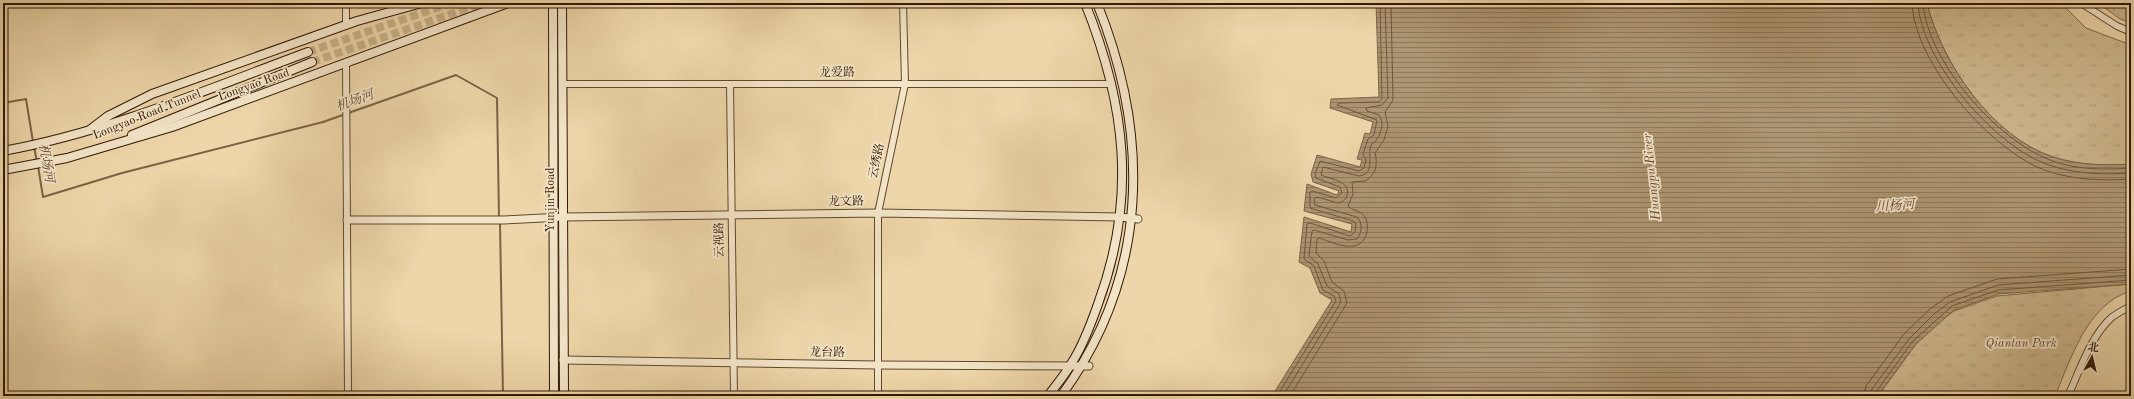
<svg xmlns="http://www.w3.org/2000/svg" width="2134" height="399" viewBox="0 0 2134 399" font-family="'Old Standard TT','Noto Serif SC',serif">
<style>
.grass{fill:url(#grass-dots);stroke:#7f6749}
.park{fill:url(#park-tufts);stroke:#7f6749}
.water{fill:url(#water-rules);stroke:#7b6346}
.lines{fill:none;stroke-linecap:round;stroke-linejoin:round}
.shore{stroke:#6f563b;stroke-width:1}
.stream{stroke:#7b6346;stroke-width:2}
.secondary-tunnel{stroke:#c7b088;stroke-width:8;stroke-dasharray:8 4;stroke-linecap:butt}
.minor-casing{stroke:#60482e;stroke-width:8}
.tertiary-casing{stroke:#60482e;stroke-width:9}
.secondary-casing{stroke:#311805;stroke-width:10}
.minor{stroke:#f3e4c7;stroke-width:6}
.tertiary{stroke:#f3e4c7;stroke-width:7}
.secondary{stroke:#f3e4c7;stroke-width:8}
.labels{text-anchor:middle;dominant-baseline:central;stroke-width:3.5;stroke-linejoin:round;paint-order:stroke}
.street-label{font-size:12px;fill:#311805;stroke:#f3e4c7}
.park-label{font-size:12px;font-style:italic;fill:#60472e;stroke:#f3e4c7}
.water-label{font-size:13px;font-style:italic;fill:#634a30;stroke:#f3e4c7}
</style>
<defs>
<pattern id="grass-dots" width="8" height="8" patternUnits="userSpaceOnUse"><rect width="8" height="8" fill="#cdb68d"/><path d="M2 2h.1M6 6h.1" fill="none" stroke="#b09c78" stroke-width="1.8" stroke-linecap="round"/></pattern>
<pattern id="park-tufts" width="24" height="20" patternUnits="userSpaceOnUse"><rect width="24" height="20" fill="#cdb68d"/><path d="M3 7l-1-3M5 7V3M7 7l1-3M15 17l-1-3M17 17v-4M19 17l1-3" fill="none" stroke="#b09c78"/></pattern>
<pattern id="water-rules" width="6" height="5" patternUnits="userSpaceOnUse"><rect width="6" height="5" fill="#ad9571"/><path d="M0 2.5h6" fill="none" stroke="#8d795b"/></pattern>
</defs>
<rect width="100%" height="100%" fill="#edd6a9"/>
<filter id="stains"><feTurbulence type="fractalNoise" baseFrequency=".005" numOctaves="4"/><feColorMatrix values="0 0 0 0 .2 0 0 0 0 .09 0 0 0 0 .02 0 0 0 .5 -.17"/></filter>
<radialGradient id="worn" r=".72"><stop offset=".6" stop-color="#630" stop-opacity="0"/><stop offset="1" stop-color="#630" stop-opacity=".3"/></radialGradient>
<polygon class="grass" points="2098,3 2131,3 2131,23 2120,19"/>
<g class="park">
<path d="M1927 3H2061L2086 28 2131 45V164C2105 166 2078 165 2053 157 1992 137 1941 62 1927 3Z"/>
<path d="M2131 284V291C2087 304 2071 359 2055 396H1878L1916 344 1935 325 1954 311 1997 296Z"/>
</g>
<path class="water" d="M1376 3H1927C1941 62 1992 137 2053 157 2078 165 2105 166 2131 164V284L1999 294 1954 310 1915 345 1878 396H1272L1332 300 1320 293 1310 268 1299 262 1304 217 1351 232 1352 224 1304 211 1307 184 1337 195 1339 191 1313 182 1311 174 1317 155 1360 167 1362 160 1357 159 1365 133 1370 134 1373 122 1330 108 1331 99 1379 97Z"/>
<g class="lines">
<g class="shore">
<path d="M1912 3C1914 63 1992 152 2047 171 2074 180 2103 181 2131 179"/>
<path d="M1918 3C1921 61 1995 147 2049 165 2075 174 2104 175 2131 173"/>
<path d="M1923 3C1927 61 1997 140 2050 160 2075 170 2105 170 2131 168"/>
<polyline points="1277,396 1336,301 1334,296 1323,290 1314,266 1304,259 1307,224 1310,223 1350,236 1355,232 1356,224 1353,221 1310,208 1310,192 1312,191 1336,198 1342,193 1340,187 1316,178 1315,174 1320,161 1359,171 1364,168 1366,160 1363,154 1368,139 1374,135 1377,120 1337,105 1339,103 1379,102 1382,99 1380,3"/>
<path d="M1283 396 1341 302 1339 294 1327 286 1318 264 1309 256 1312 231 1314 230 1348 240 1357 239C1362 233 1363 223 1357 217L1315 205 1314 199 1317 197 1338 203C1342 202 1346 200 1347 195 1351 181 1330 179 1321 175L1323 167 1359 176C1376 174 1367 155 1371 145 1373 142 1376 142 1377 139 1382 132 1384 121 1379 115L1367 111 1366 108 1382 105 1388 98 1385 3"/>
<path d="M1290 396 1347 303 1344 291 1332 282 1324 261 1316 253 1317 239 1319 238C1332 242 1359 256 1366 235 1368 230 1368 222 1365 217 1361 210 1352 211 1348 206L1353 194 1352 182 1365 181C1376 175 1378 164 1375 153L1384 140 1388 126 1385 112 1393 100 1391 3"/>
<polyline points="1864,396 1866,386 1904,334 1930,309 1948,296 1997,279 2131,269"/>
<polyline points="1870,396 1872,389 1909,339 1934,314 1950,302 1998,285 2131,275"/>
<polyline points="1875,396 1876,392 1912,342 1952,306 1998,290 2131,280"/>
</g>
<g class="stream">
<polyline points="3,103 26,99 33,142"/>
<polyline points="34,147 37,162"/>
<polyline points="38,166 43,197 122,173 323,122 456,75 497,98 499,218"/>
<polyline points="500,223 503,396"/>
</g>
<g class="secondary-tunnel">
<polyline points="308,52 451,3"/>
<polyline points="312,62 483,3"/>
</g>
<g class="minor-casing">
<g id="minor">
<polyline points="346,3 346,25"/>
<polyline points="2081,3 2117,26 2131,32"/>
<polyline points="346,63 348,396"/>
<polyline points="563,84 1112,84"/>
<polyline points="730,84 734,396"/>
<polyline points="878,396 878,213 905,84 903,3"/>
<path d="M2068 396C2080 370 2090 337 2112 317 2118 313 2125 309 2131 306"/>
</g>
</g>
<g class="tertiary-casing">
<g id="tertiary">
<polyline points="347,220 503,220 563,217 878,213 1120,217 1138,219"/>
<polyline points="563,360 877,365 1089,366"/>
</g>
</g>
<g class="secondary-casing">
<g id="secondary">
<polyline points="553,3 554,396"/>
<polyline points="562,3 564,396"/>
<polyline points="91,129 108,116 152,94 357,21 422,3"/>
<polyline points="132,135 312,62"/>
<path d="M3 151C108 132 208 89 308 52"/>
<polyline points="3,170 67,158 172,127 508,3"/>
<path d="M1048 396C1056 385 1065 375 1071 364 1083 346 1091 324 1098 304 1137 199 1126 105 1085 3"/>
<path d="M1061 396C1149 276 1151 137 1097 3"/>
</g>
</g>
<use href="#minor" class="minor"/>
<use href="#tertiary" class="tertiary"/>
<use href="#secondary" class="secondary"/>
</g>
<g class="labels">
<g class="street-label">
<text x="837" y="73">龙爱路</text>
<text transform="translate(254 85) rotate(-20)">Longyao Road</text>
<text transform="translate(147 115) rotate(-22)">Longyao Road Tunnel</text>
<text transform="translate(877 161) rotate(-78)">云绣路</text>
<text transform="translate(551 200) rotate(-90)">Yunjin Road</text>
<text transform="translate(846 202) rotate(-1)">龙文路</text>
<text transform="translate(720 240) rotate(-91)">云视路</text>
<text transform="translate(827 353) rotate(1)">龙台路</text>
</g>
<g class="park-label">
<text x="2021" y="344">Qiantan Park</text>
</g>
<g class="water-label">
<text transform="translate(355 101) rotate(-20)">机场河</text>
<text transform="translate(46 163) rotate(80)">机场河</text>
<text transform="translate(1652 177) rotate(-96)">Huangpu River</text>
<text transform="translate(1895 206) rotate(-4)">川杨河</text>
</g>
</g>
<rect width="2134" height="399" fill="none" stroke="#edd6a9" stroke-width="16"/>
<rect x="4" y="4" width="2126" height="391" fill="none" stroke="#311805" stroke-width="2"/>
<rect x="8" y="8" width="2118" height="383" fill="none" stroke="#311805"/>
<g transform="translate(2092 357) rotate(8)" stroke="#f3e4c7" stroke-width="3" paint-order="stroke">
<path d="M0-3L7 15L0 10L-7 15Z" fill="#311805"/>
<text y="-6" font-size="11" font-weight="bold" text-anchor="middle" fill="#311805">北</text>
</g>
<rect width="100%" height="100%" filter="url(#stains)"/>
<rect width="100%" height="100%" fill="url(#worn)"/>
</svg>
